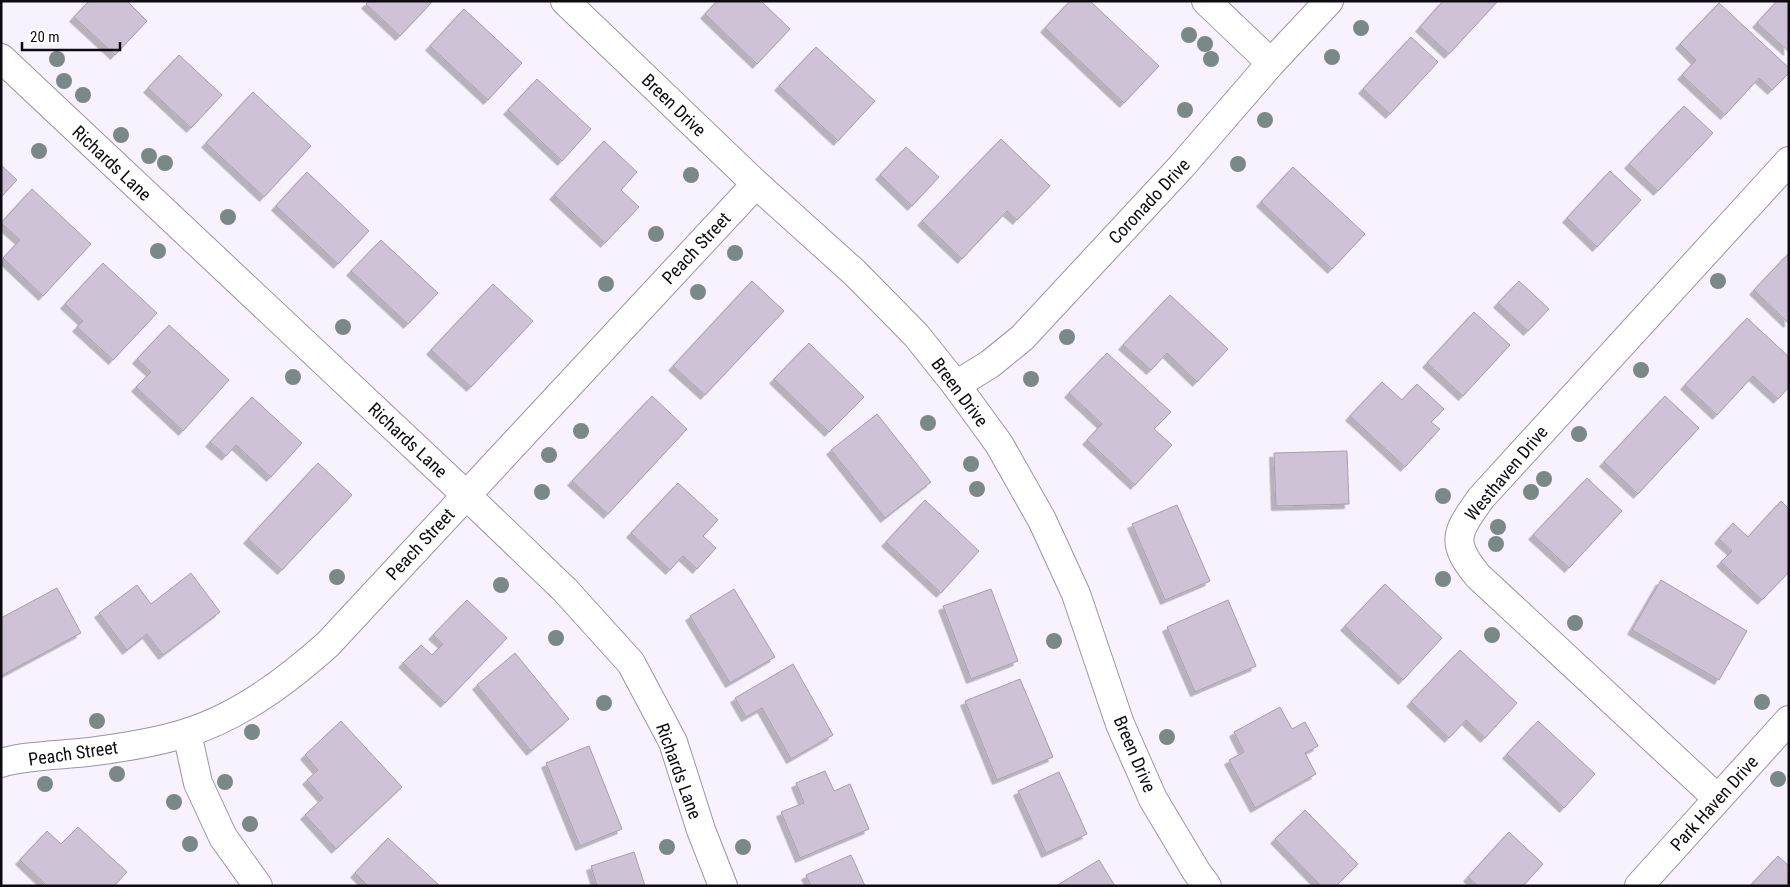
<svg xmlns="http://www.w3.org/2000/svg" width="1790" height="887" viewBox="0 0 1790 887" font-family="'Roboto Condensed',sans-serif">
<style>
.building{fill:#cec2d7;stroke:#a79cb0;filter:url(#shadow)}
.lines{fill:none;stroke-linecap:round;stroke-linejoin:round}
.minor-casing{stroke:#9e93a7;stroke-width:30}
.minor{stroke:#fff;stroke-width:28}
.tree{fill:#7a8887}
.labels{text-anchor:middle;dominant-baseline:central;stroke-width:5;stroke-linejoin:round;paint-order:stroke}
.street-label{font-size:18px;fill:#0e0a11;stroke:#fff}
</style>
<defs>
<filter id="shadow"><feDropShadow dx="-4.5" dy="4.5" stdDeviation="0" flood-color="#0004"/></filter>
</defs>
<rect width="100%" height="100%" fill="#f8f1fe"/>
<g class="building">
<polygon points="89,1 127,1 147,21 115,55 74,17"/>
<polygon points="369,1 433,1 400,36 366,4"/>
<polygon points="717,1 761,1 790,29 757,64 705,14"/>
<polygon points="1070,1 1090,1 1159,66 1124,103 1045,28"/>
<polygon points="1443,1 1498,1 1449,54 1420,27"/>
<polygon points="1777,1 1789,1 1788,51 1757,23"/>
<polygon points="1719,3 1789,68 1789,73 1772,90 1759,78 1725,115 1682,75 1696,60 1680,44"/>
<polygon points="464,9 522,63 488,100 430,46"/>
<polygon points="1411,37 1438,62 1390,114 1363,89"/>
<polygon points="816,47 875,101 838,141 779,86"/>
<polygon points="179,55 222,95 191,128 148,88"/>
<polygon points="537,79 591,129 562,161 508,110"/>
<polygon points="253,92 311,146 264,197 206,143"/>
<polygon points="1684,106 1713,133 1658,191 1629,164"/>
<polygon points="1001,139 1050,186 1017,220 1007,211 962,259 922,221"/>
<polygon points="604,141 637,172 621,190 639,207 605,243 554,195"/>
<polygon points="906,147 939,177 912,206 880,175"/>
<polygon points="1,165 17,180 1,197"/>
<polygon points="1293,167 1365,234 1332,269 1261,202"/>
<polygon points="1610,171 1641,200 1597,247 1567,218"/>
<polygon points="307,172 369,231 338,264 276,206"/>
<polygon points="32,189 91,244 43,296 3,258 20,240 1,223"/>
<polygon points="381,240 438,293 408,324 351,271"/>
<polygon points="1789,253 1789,322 1788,323 1754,290"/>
<polygon points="103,263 157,313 113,360 77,327 83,321 65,304"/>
<polygon points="752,281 784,311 705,395 673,366"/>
<polygon points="1519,281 1549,309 1528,331 1498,303"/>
<polygon points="493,284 533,321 471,387 431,350"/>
<polygon points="1170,295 1228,349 1197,382 1167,353 1151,370 1123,345"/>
<polygon points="1474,312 1510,345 1463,396 1427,363"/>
<polygon points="1747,318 1789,357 1789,387 1778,399 1753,376 1717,415 1685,385"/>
<polygon points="169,325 229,380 183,431 136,387 151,372 137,359"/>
<polygon points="809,343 864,397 829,432 774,379"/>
<polygon points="1107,353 1171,412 1154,429 1172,445 1135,485 1087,440 1102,424 1069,393"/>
<polygon points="1382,382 1402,400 1417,384 1444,409 1431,422 1440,429 1405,467 1350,416"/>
<polygon points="652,396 687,429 608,514 572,481"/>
<polygon points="1665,396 1699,428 1638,494 1604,462"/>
<polygon points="252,397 302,443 271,477 236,445 226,456 210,442"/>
<polygon points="877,414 931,482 885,518 831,450"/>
<polygon points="1347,451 1349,504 1276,506 1274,453"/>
<polygon points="318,463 352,495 282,570 248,539"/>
<polygon points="1587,478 1622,511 1569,568 1533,535"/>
<polygon points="678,483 718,520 703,536 716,548 697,569 683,556 670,570 631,533"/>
<polygon points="925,500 979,551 941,593 886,542"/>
<polygon points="1781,501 1789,509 1789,572 1762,600 1721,562 1732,551 1719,539 1733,523 1748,537"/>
<polygon points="1177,505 1210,581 1165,600 1132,524"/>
<polygon points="191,573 220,612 163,655 147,634 127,650 99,613 137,585 151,604"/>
<polygon points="1661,580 1747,631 1719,680 1632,630"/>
<polygon points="1385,584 1442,638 1403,680 1345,626"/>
<polygon points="57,588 81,633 1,676 1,618"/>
<polygon points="734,589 775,657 730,683 690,616"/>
<polygon points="991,589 1018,661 971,679 943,606"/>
<polygon points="467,600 507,638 445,703 403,663 421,645 432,655 443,644 433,635"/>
<polygon points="1228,600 1256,666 1195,692 1167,627"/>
<polygon points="1460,650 1517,703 1485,738 1466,720 1449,738 1411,702"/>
<polygon points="515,653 569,719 531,751 477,685"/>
<polygon points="793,664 833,735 791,759 762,708 746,717 735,698"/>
<polygon points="1020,679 1053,757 997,780 965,701"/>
<polygon points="1280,707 1292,729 1305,722 1318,746 1305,753 1316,774 1255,808 1229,760 1244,752 1234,732"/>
<polygon points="341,721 402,787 336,849 305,815 323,798 307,780 318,770 305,755"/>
<polygon points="1538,721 1595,774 1564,808 1507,754"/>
<polygon points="589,746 622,829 580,846 546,763"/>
<polygon points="825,771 834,791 850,784 869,829 800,858 781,812 804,803 796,783"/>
<polygon points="1059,772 1087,834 1046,853 1018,791"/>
<polygon points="1305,810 1358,864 1336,886 1321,886 1275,839"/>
<polygon points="78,827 127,872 114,886 47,886 20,860 47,831 61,844"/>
<polygon points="1509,832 1543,864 1523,886 1478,886 1468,877"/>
<polygon points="388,838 440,886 368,886 355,873"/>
<polygon points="634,852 645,886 597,886 591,866"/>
<polygon points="851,855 865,886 811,886 806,875"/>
<polygon points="1778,856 1789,866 1789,886 1750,886"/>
<polygon points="1099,860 1115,886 1056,886"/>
</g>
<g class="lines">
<g class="minor-casing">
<g id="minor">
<polyline points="565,1 756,184 855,273 916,335 956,385 999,444 1042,520 1076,594 1120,724 1153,799 1196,871 1207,886"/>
<polyline points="1206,1 1271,63"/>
<polyline points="1,58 465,494 565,590 631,663 673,742 701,830 723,886"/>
<polyline points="956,385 990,364 1022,338 1181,167 1271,63 1329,1"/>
<polyline points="187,733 198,783 223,837 258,886"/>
<path d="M1 763C25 755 70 755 96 751 126 747 158 742 186 733 239 717 287 681 328 644L756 184"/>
<path d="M1717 798 1478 576C1449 541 1457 532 1481 498L1789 161"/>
<polyline points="1639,886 1789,720"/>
</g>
</g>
<use href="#minor" class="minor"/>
</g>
<g class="tree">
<circle cx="1361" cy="28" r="8"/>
<circle cx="1189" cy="35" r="8"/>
<circle cx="1205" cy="44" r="8"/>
<circle cx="1332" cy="57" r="8"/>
<circle cx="57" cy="59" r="8"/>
<circle cx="1211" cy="59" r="8"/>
<circle cx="64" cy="81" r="8"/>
<circle cx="83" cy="95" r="8"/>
<circle cx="1185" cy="110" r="8"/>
<circle cx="1265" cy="120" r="8"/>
<circle cx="121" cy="135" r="8"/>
<circle cx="39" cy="151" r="8"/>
<circle cx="149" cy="156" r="8"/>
<circle cx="165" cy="163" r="8"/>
<circle cx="1238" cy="164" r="8"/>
<circle cx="691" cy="175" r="8"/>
<circle cx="228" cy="217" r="8"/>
<circle cx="656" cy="234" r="8"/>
<circle cx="158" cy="251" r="8"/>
<circle cx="735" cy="253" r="8"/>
<circle cx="1718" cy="281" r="8"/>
<circle cx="606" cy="284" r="8"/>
<circle cx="698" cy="292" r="8"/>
<circle cx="343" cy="327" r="8"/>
<circle cx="1067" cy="337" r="8"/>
<circle cx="1641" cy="370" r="8"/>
<circle cx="293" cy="377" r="8"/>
<circle cx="1031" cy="379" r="8"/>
<circle cx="928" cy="423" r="8"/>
<circle cx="581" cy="431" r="8"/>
<circle cx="1579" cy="434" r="8"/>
<circle cx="549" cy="455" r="8"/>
<circle cx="971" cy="464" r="8"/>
<circle cx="1544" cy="479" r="8"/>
<circle cx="977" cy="489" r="8"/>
<circle cx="542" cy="492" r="8"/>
<circle cx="1531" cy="492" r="8"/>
<circle cx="1443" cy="496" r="8"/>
<circle cx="1498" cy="527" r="8"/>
<circle cx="1496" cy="544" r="8"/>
<circle cx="337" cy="577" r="8"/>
<circle cx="1443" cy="579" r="8"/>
<circle cx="501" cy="585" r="8"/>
<circle cx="1575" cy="623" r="8"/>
<circle cx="1492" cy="635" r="8"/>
<circle cx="556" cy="638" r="8"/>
<circle cx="1054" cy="641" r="8"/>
<circle cx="1762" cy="702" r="8"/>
<circle cx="604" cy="703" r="8"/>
<circle cx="97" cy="721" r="8"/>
<circle cx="252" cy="732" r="8"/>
<circle cx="1167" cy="737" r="8"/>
<circle cx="117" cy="774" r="8"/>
<circle cx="1778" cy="779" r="8"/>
<circle cx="225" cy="782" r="8"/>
<circle cx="45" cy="784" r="8"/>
<circle cx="174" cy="802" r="8"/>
<circle cx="250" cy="824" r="8"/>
<circle cx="190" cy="844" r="8"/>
<circle cx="667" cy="847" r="8"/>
<circle cx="743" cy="847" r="8"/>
</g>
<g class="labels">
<g class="street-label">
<text transform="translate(674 105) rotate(44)">Breen Drive</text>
<text transform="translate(112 163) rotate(43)">Richards Lane</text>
<text transform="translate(1149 201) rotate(-47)">Coronado Drive</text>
<text transform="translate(696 248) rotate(-47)">Peach Street</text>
<text transform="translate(960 392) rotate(53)">Breen Drive</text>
<text transform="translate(408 440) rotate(43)">Richards Lane</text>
<text transform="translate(1506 473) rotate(-50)">Westhaven Drive</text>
<text transform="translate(420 544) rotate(-47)">Peach Street</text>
<text transform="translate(73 753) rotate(-8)">Peach Street</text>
<text transform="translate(1135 754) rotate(67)">Breen Drive</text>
<text transform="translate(679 771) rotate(70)">Richards Lane</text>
<text transform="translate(1714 803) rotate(-48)">Park Haven Drive</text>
</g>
</g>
<rect width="1790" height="887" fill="none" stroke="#0e0a11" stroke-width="5"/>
<path d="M22 42v8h98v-8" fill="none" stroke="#0e0a11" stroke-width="2.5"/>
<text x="30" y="42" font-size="15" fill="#0e0a11" stroke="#ffffff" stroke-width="4" paint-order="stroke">20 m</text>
</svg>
